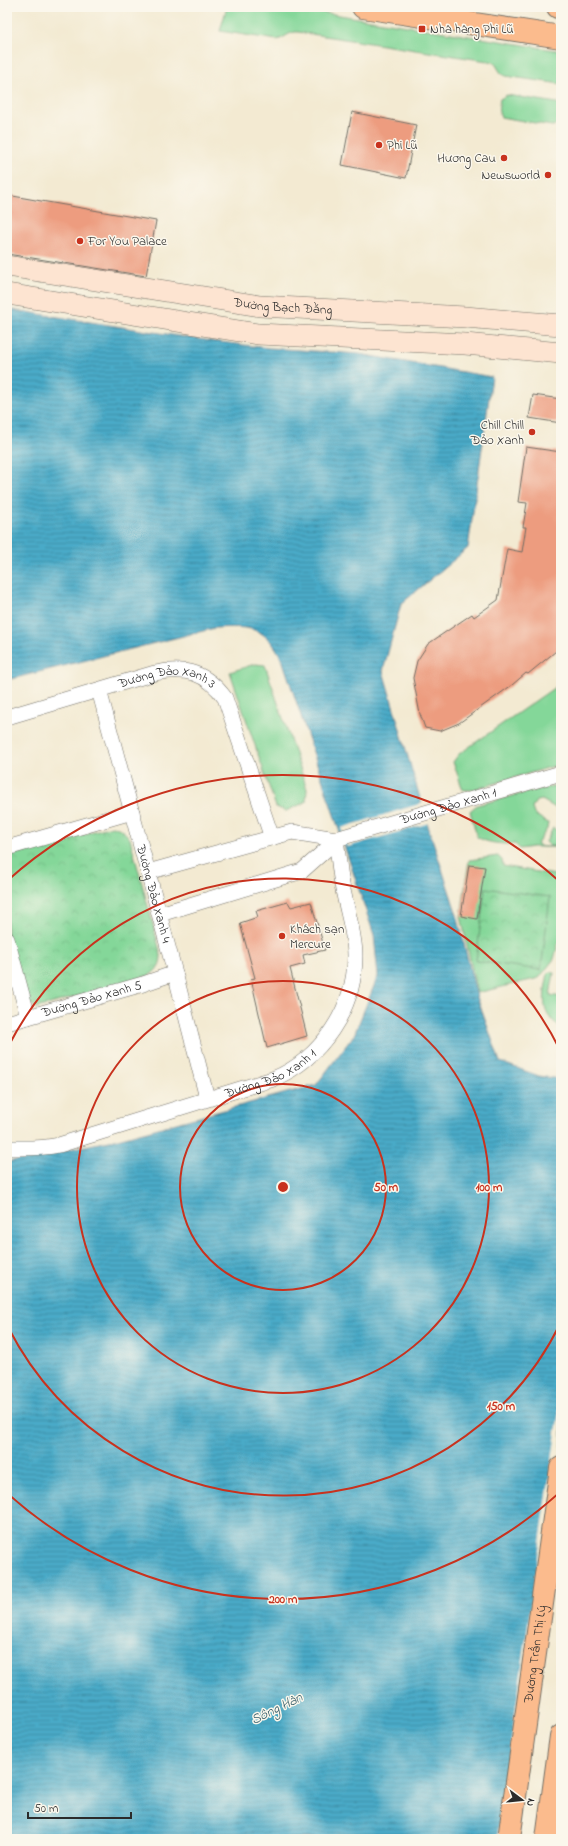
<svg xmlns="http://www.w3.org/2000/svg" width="568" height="1846" viewBox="0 0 568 1846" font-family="'Indie Flower',sans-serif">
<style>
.green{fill:#84d799;stroke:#588162}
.park{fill:url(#park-crowns);stroke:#588162}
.water{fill:url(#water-rules);stroke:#3a6a7a}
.pier{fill:#f3ead2}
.building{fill:#ed9c7f}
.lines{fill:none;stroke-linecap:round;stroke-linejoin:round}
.street-casing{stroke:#716e65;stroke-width:16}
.secondary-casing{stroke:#716e65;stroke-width:22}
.primary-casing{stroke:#716e65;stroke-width:24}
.street{stroke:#fff;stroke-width:15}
.secondary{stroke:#fde4d1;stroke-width:21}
.primary{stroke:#fbbb8d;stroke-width:22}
.ring{fill:none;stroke:#c8321e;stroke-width:2}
.poi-dot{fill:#c8321e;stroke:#fbf7ec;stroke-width:1.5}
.labels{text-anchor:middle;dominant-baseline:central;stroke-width:3;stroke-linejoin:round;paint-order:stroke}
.poi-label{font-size:13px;fill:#2b2b2b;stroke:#fbf7ec;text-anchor:start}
.street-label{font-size:13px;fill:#2b2b2b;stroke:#fbf7ec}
.water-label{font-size:14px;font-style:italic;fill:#375e6a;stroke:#fbf7ec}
.centre{fill:#c8321e;stroke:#fbf7ec;stroke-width:2}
.ring-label{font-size:12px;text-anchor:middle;font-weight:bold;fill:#c8321e;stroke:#fbf7ec;stroke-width:3;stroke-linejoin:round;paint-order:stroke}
</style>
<defs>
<pattern id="park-crowns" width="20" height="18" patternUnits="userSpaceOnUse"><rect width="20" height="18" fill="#84d799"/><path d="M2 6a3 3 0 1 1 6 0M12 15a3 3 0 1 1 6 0" fill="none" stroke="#72b984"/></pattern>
<pattern id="water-rules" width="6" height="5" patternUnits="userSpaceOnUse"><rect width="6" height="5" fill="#49aac8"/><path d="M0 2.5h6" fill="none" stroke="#3d8ba3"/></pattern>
</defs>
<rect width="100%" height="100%" fill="#fbf7ec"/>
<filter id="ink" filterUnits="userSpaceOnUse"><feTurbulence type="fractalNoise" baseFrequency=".025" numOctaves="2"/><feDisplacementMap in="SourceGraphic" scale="8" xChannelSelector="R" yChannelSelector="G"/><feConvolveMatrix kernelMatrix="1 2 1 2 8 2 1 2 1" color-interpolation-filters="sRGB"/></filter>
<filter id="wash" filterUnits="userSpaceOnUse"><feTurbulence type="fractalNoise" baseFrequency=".012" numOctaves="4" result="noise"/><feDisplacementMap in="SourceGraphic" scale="16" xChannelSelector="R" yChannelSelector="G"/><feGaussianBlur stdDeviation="0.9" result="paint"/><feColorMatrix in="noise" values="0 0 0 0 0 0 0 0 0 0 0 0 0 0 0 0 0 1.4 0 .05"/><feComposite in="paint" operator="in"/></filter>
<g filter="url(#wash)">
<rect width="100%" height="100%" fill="#f3ead2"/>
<g class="green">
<path d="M231 7H290L561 51V84L505 76 501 73 494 62 298 32C290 31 285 38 277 40L220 31 226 10Z"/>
<path d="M507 95 557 103 561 106 560 124 552 126 501 117C497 111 499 106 500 99Z"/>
<polygon points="255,664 265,665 307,789 306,802 286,811 276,807 230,672"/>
<polygon points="561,683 561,764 472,790 463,790 453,762 459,754"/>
<path d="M561 784V811L542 800 536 801 532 808 534 814 548 823 547 829 537 844 542 847H561H532L520 849 515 844C502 844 489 844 477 837L470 811 477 805Z"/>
<polygon points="553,828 561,833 558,846 550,846 546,842"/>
<polygon points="498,856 502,860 503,866 561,876 561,941 558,944 554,959 539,978 477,993 461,916 469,860"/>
<path d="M551 972 554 973 550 995 561 997V1028C557 1024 551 1020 548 1015 541 1002 546 986 548 973Z"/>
</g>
<g class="park">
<path d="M112 826C121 828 125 832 130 839L161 955C161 965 157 971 148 976L36 1008 28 1002 7 937V856Z"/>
<polygon points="485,888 550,897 541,970 476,961"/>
</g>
<path class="water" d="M7 309 211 341 269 348 359 354 492 377 468 548 401 604 383 671 429 829 457 915 477 997 500 1062 539 1076 561 1079V1839H7V1162L114 1140 316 1085 354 1035 378 976 374 935 282 659C265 626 250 626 215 628L7 680Z"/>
<g class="pier">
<polygon points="423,803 429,823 347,847 341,828"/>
<polygon points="561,1398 561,1839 497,1839"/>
</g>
<g id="blocks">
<g class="building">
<polygon points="352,112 416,125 406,178 342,165"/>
<polygon points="7,195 156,221 146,276 7,254"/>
<polygon points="533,395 561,399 561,423 529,418"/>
<polygon points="526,447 561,452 561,647 528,674 526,673 512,685 459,723 440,731 425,728 420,714 413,678 417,661 428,644 472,614 474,617 498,600 507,549 522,552 526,527 523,527 527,503 518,502"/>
<polygon points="469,865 485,867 477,919 461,916"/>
<polygon points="288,902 291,907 311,902 325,950 303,955 305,964 290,968 307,1036 267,1048 251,979 255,978 240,923 258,917 256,911"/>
</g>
</g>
</g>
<g filter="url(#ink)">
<use href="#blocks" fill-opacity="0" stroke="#716e65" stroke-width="1"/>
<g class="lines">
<g class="street-casing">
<g id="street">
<path id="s1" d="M99 690 175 973 207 1098"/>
<path id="s2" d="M7 717 155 673C186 667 206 672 225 698L272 838"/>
<polyline points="7,848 132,812"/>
<path id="s3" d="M148 872 292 832 336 839 343 837 561 773"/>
<polyline points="160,914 302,871 329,847 336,839"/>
<polyline points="7,939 28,1017"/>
<path id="s4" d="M7 1023 143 984 175 973"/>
<path id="s5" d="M7 1148C25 1148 41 1149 59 1145L273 1079C321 1059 355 1009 355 956 355 937 349 918 345 899 340 880 339 859 336 839"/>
</g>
</g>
<g class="secondary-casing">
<g id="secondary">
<path id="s6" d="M7 266 260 306 465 317 561 325"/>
<polyline points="7,294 258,334 465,344 561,353"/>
</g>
</g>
<g class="primary-casing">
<g id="primary">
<polyline points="363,7 561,37"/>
<polyline points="558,7 561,7"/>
<path id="s7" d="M509 1839 561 1468"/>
<polyline points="547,1839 561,1736"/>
</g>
</g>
<use href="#street" class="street"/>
<use href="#secondary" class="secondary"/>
<use href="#primary" class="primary"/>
</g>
</g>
<g class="ring">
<circle cx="283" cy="1187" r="103"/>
<circle cx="283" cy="1187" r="206"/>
<path d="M561 1322A309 309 0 0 1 8 1327M8 1047A309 309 0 0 1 561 1052"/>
<path d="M559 1493A412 412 0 0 1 7 1493M7 881A412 412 0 0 1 559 881"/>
</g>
<g class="poi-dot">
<rect x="418" y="25" width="8" height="8" rx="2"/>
<circle cx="379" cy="145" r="4"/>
<circle cx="504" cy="158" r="4"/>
<circle cx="548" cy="175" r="4"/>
<circle cx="80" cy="241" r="4"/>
<circle cx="532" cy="432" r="4"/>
<circle cx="282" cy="936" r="4"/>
</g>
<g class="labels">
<g class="poi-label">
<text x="430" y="29">Nhà hàng Phì Lũ</text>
<text x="387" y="145">Phi Lũ</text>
<text x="496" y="158" text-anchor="end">Hương Cau</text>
<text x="540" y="175" text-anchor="end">Newsworld</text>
<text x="88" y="241">For You Palace</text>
<text x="524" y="425" text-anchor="end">Chill Chill<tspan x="524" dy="15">Đảo Xanh</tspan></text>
<text x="290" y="929">Khách sạn<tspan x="290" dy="15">Mercure</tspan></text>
</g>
<g class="street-label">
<text stroke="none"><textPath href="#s6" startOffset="279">Đường Bạch Đằng</textPath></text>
<text stroke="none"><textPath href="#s2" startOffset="167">Đường Đảo Xanh 3</textPath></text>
<text stroke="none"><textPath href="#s3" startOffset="311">Đường Đảo Xanh 1</textPath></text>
<text stroke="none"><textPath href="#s1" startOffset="211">Đường Đảo Xanh 4</textPath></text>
<text stroke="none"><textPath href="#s4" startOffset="88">Đường Đảo Xanh 5</textPath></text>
<text stroke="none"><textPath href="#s5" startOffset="276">Đường Đảo Xanh 1</textPath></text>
<text stroke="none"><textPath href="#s7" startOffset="187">Đường Trần Thị Lý</textPath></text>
</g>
<g class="water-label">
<text transform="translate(277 1709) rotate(-26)">Sông Hàn</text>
</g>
</g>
<circle cx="283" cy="1187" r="6" class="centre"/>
<g class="ring-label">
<text x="386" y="1191">50 m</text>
<text x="489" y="1191">100 m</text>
<text x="501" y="1410">150 m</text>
<text x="283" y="1603">200 m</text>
</g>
<rect width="568" height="1846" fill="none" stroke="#fbf7ec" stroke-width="24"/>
<g transform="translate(522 1800) rotate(106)" stroke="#fbf7ec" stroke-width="3" paint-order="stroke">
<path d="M0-3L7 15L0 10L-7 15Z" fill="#2b2b2b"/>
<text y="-6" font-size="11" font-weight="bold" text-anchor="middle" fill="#2b2b2b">N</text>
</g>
<path d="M28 1812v6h103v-6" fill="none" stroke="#2b2b2b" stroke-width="2"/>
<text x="34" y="1812" font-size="12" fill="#2b2b2b" stroke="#fbf7ec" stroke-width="3" paint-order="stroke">50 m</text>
</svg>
